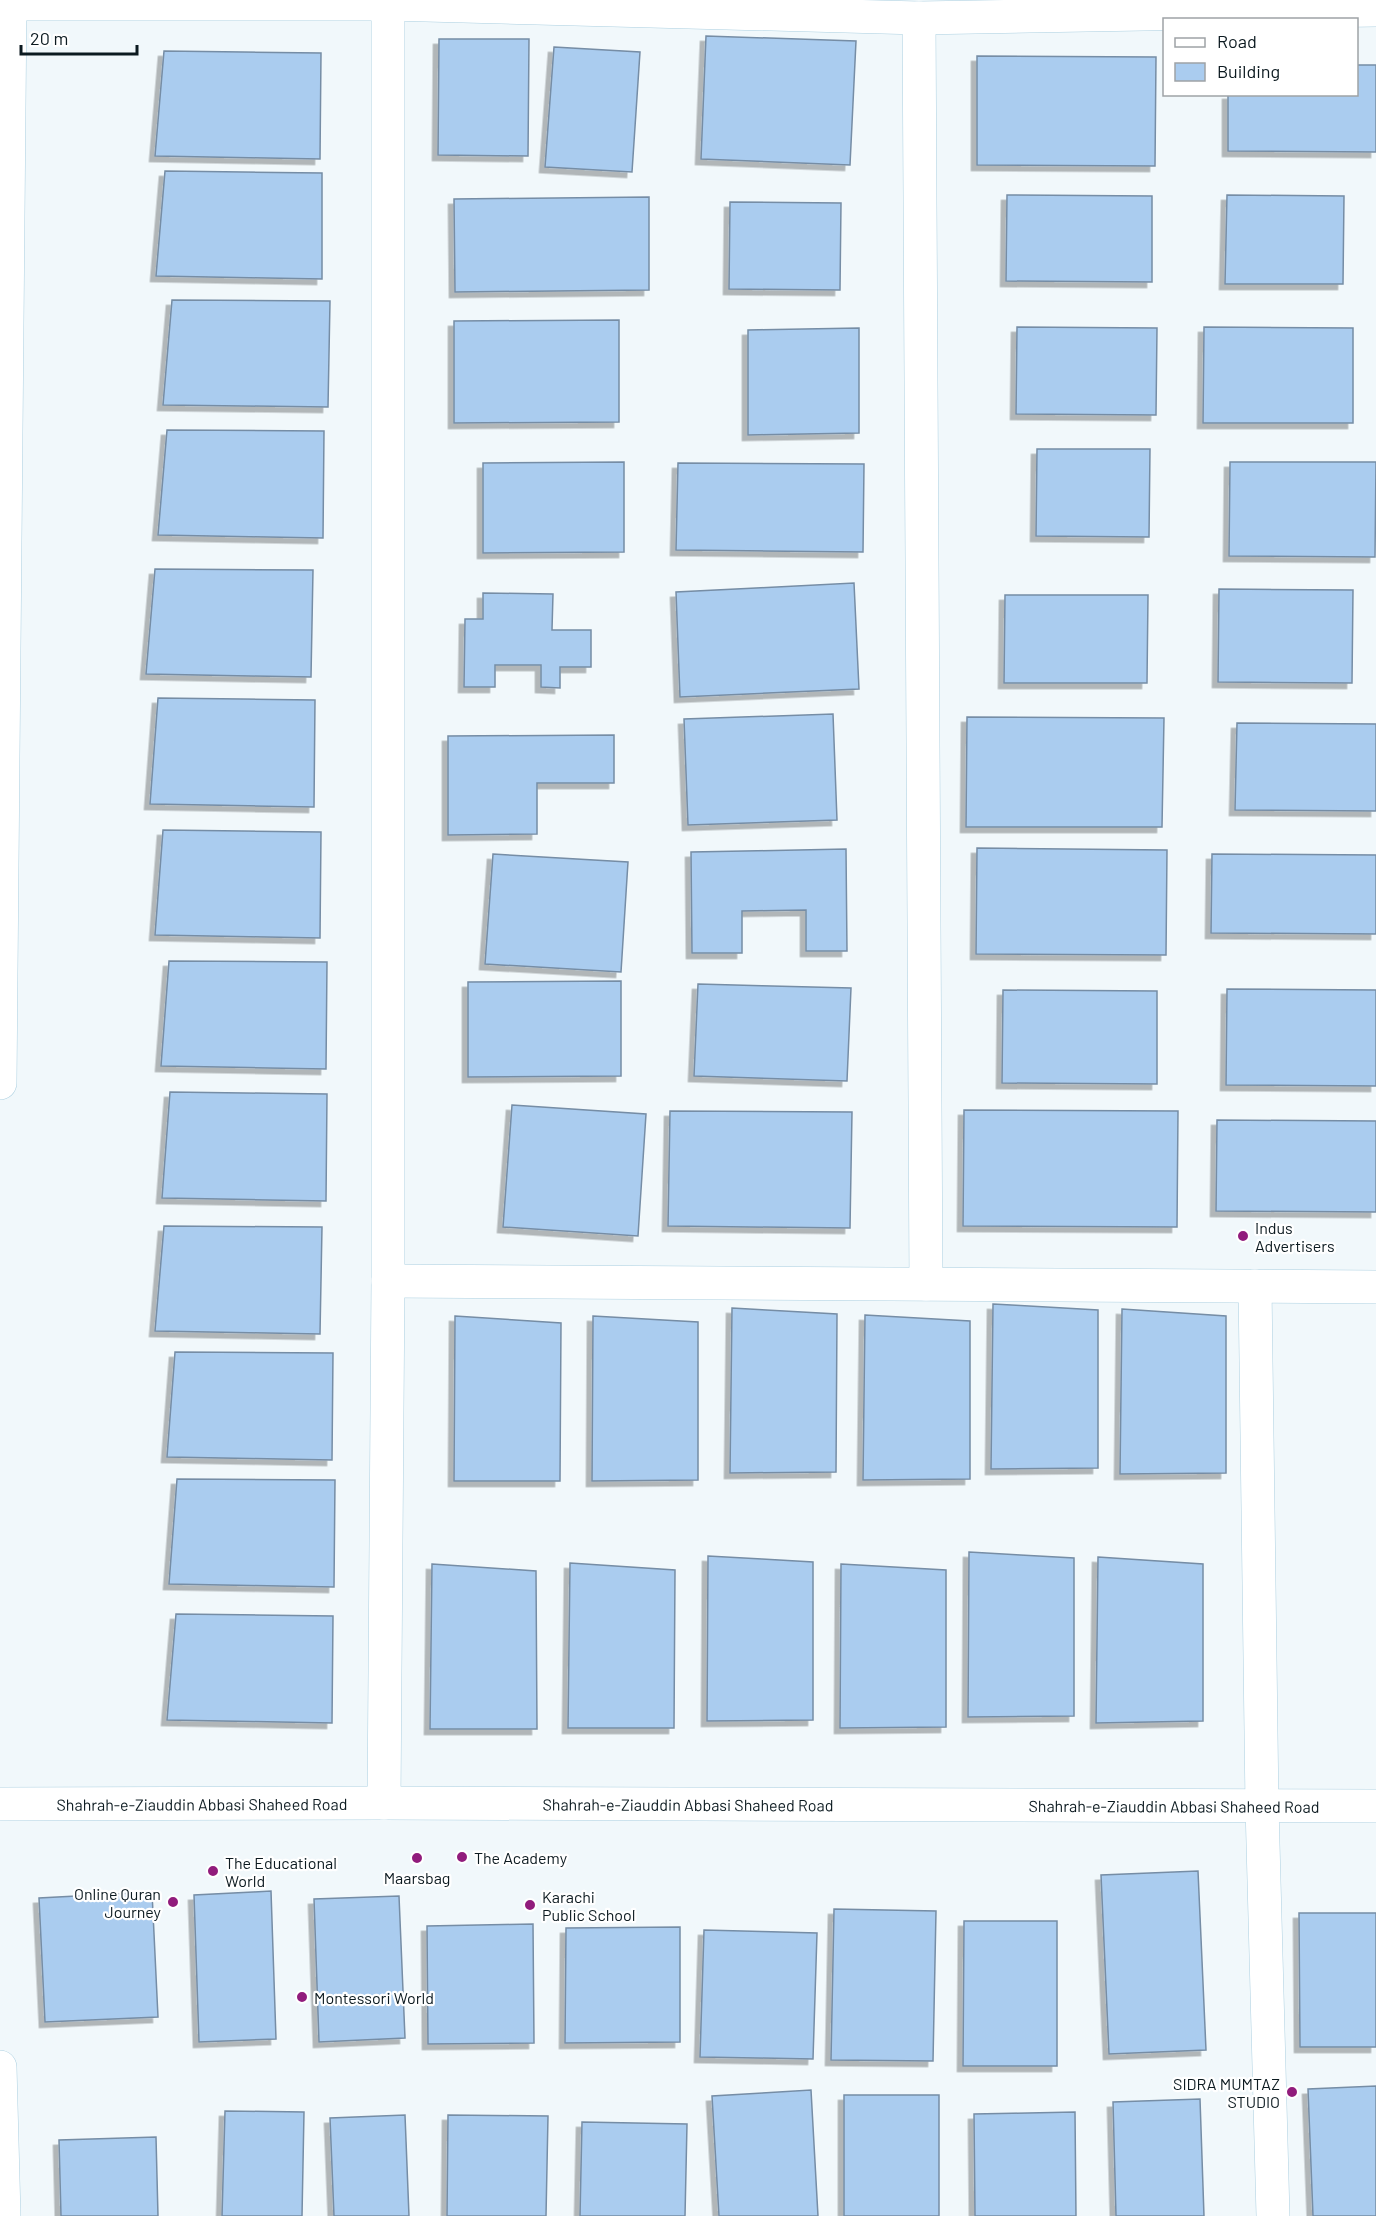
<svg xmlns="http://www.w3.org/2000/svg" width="1376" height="2216" viewBox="0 0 1376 2216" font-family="Barlow,sans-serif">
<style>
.building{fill:#aaccef;stroke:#768da5;stroke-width:1.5;filter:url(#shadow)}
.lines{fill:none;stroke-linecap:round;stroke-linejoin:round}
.minor-casing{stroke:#acd0e1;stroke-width:34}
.tertiary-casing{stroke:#acd0e1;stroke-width:34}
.minor{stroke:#fff;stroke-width:33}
.tertiary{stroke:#fff;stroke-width:33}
.poi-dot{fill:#911c7c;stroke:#fff;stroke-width:2}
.labels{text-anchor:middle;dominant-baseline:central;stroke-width:4.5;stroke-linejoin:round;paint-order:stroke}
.poi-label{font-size:16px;fill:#0c1a20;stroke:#fff;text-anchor:start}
.street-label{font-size:16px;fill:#0c1a20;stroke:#fff}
</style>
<defs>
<filter id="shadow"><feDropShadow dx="-5.5" dy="5.5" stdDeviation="0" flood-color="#0004"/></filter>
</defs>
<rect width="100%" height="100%" fill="#f1f8fb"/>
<g class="building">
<polygon points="706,36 856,41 850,165 701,159"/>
<polygon points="439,39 529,39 528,156 438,155"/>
<polygon points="554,47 640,52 632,172 545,167"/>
<polygon points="164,51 321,53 320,159 155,156"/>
<polygon points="977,56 1156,57 1155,166 977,165"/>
<polygon points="1356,65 1376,65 1376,152 1228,151 1228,94 1356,94"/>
<polygon points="165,171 322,173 322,279 156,276"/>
<polygon points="1007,195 1152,196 1152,282 1006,281"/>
<polygon points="1227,195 1344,196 1343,284 1225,284"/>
<polygon points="649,197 649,290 455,292 454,199"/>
<polygon points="730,202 841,203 840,290 729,289"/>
<polygon points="172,300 330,301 328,407 163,405"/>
<polygon points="619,320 619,422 454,423 454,321"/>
<polygon points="1017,327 1157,328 1156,415 1016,414"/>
<polygon points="1204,327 1353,328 1353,423 1203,423"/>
<polygon points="859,328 859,433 748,435 748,330"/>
<polygon points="167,430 324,431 323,538 158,535"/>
<polygon points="1037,449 1150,449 1149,537 1036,536"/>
<polygon points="624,462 624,552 483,553 483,463"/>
<polygon points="1230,462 1376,462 1375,557 1229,556"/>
<polygon points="678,463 864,464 863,552 676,550"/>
<polygon points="155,569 313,570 311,677 146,674"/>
<polygon points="854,583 859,689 680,697 676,592"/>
<polygon points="1219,589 1353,590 1352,683 1218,682"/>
<polygon points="483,593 553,594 552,630 591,630 591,667 560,667 560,688 541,687 541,665 495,665 495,687 464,687 465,619 483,619"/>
<polygon points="1005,595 1148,595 1147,683 1004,683"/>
<polygon points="158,698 315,700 314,807 150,804"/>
<polygon points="833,714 837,820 688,825 684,719"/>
<polygon points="967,717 1164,718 1162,827 966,827"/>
<polygon points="1237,723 1376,724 1376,811 1235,810"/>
<polygon points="614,735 614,783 537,783 537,834 448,835 448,736"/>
<polygon points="163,830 321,832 320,938 155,935"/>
<polygon points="977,848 1167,850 1166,955 976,954"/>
<polygon points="846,849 847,951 806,951 806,910 742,911 742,953 692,953 691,852"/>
<polygon points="493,854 628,862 621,972 485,964"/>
<polygon points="1212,854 1376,855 1376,934 1211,933"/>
<polygon points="169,961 327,962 326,1069 161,1066"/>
<polygon points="621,981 621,1076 468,1077 468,982"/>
<polygon points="698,984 851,988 847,1081 694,1076"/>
<polygon points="1227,989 1376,990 1376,1086 1226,1085"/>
<polygon points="1003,990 1157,991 1157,1084 1002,1083"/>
<polygon points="170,1092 327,1094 326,1201 162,1198"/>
<polygon points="512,1105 646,1114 638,1236 503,1227"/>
<polygon points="964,1110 1178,1111 1177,1227 963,1226"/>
<polygon points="670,1111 852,1112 850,1228 668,1226"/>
<polygon points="1217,1120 1376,1121 1376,1212 1216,1211"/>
<polygon points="164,1226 322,1227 320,1334 155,1331"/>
<polygon points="993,1304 1098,1310 1098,1468 991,1469"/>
<polygon points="732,1308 837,1314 836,1472 730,1473"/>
<polygon points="1122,1309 1226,1316 1226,1473 1120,1474"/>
<polygon points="865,1315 970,1321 970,1479 863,1480"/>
<polygon points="455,1316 561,1323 560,1481 454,1481"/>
<polygon points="593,1316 698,1322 698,1480 592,1481"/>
<polygon points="175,1352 333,1353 332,1460 167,1457"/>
<polygon points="177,1479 335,1480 334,1587 169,1584"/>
<polygon points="969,1552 1074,1558 1074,1716 968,1717"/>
<polygon points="708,1556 813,1562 813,1720 707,1721"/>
<polygon points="1098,1557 1203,1564 1203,1721 1096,1723"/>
<polygon points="570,1563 675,1570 674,1728 568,1728"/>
<polygon points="432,1564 536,1571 537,1729 430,1729"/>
<polygon points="841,1564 946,1570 946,1727 840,1728"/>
<polygon points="176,1614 333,1616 332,1723 167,1720"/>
<polygon points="1198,1871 1206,2050 1109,2054 1101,1875"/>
<polygon points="271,1891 276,2039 199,2042 194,1895"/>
<polygon points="152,1892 158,2017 45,2022 39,1898"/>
<polygon points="399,1896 405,2038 319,2042 314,1899"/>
<polygon points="834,1909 936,1911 933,2061 831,2060"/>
<polygon points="1299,1913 1376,1913 1376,2047 1300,2047"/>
<polygon points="964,1921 1057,1921 1057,2066 963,2066"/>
<polygon points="533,1924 534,2043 428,2044 427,1926"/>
<polygon points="680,1927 680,2042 565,2043 566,1928"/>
<polygon points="704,1930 817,1933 813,2059 700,2057"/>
<polygon points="1376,2086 1376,2216 1313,2216 1308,2089"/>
<polygon points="811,2090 818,2216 719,2216 712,2096"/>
<rect x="844" y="2095" width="95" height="121"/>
<polygon points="1200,2099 1204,2216 1116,2216 1113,2102"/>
<polygon points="225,2111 304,2112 302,2216 222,2216"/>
<polygon points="1075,2112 1076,2216 975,2216 974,2114"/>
<polygon points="405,2115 409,2216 334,2216 330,2118"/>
<polygon points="448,2115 548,2116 546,2216 447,2216"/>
<polygon points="582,2122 687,2124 685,2216 580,2216"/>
<polygon points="156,2137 158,2216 61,2216 59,2140"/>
</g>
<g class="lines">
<g class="minor-casing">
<g id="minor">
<polyline points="0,4 388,4 919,18 1376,10"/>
<polyline points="919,18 926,1284"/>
<polyline points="0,1083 10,0"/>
<polyline points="388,1281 1376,1287"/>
<polyline points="1255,1286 1262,1806 1273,2216"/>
<polyline points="384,1803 388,1281 388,4"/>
<polyline points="0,2067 4,2216"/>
</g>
</g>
<g class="tertiary-casing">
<g id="tertiary">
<path id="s1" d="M0 1804 384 1803 1376 1806"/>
</g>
</g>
<use href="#minor" class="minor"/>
<use href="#tertiary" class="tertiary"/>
</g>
<g class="poi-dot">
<circle cx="1243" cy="1236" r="6"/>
<circle cx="462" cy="1857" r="6"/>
<circle cx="417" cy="1858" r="6"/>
<circle cx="213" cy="1871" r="6"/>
<circle cx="173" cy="1902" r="6"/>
<circle cx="530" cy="1905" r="6"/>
<circle cx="302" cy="1997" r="6"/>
<circle cx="1292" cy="2092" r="6"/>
</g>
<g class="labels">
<g class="poi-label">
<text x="1255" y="1227">Indus<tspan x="1255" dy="18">Advertisers</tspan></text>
<text x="474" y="1857">The Academy</text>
<text x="225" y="1862">The Educational<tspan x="225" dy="18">World</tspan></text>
<text x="417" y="1877" text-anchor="middle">Maarsbag</text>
<text x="161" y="1893" text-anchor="end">Online Quran<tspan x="161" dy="18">Journey</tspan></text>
<text x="542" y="1896">Karachi<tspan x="542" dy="18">Public School</tspan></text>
<text x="314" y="1997">Montessori World</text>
<text x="1280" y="2083" text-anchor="end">SIDRA MUMTAZ<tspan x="1280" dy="18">STUDIO</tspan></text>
</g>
<g class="street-label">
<text stroke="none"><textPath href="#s1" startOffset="202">Shahrah-e-Ziauddin Abbasi Shaheed Road</textPath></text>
<text stroke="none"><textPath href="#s1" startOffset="688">Shahrah-e-Ziauddin Abbasi Shaheed Road</textPath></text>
<text stroke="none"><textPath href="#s1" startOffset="1174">Shahrah-e-Ziauddin Abbasi Shaheed Road</textPath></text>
</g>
</g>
<rect x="1163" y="18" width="195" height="78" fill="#ffffff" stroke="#9ea3a6" stroke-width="1.5"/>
<rect x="1175" y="38" width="30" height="9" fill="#ffffff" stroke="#9ea3a6" stroke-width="1.5"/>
<text x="1217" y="48" font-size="18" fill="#0c1a20">Road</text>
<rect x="1175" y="63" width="30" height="18" fill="#aaccef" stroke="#9ea3a6" stroke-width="1.5"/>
<text x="1217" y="78" font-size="18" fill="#0c1a20">Building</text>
<path d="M21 45v9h116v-9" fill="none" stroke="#0c1a20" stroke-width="3"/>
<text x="30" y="45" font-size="18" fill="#0c1a20" stroke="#ffffff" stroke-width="4.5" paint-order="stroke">20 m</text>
</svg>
